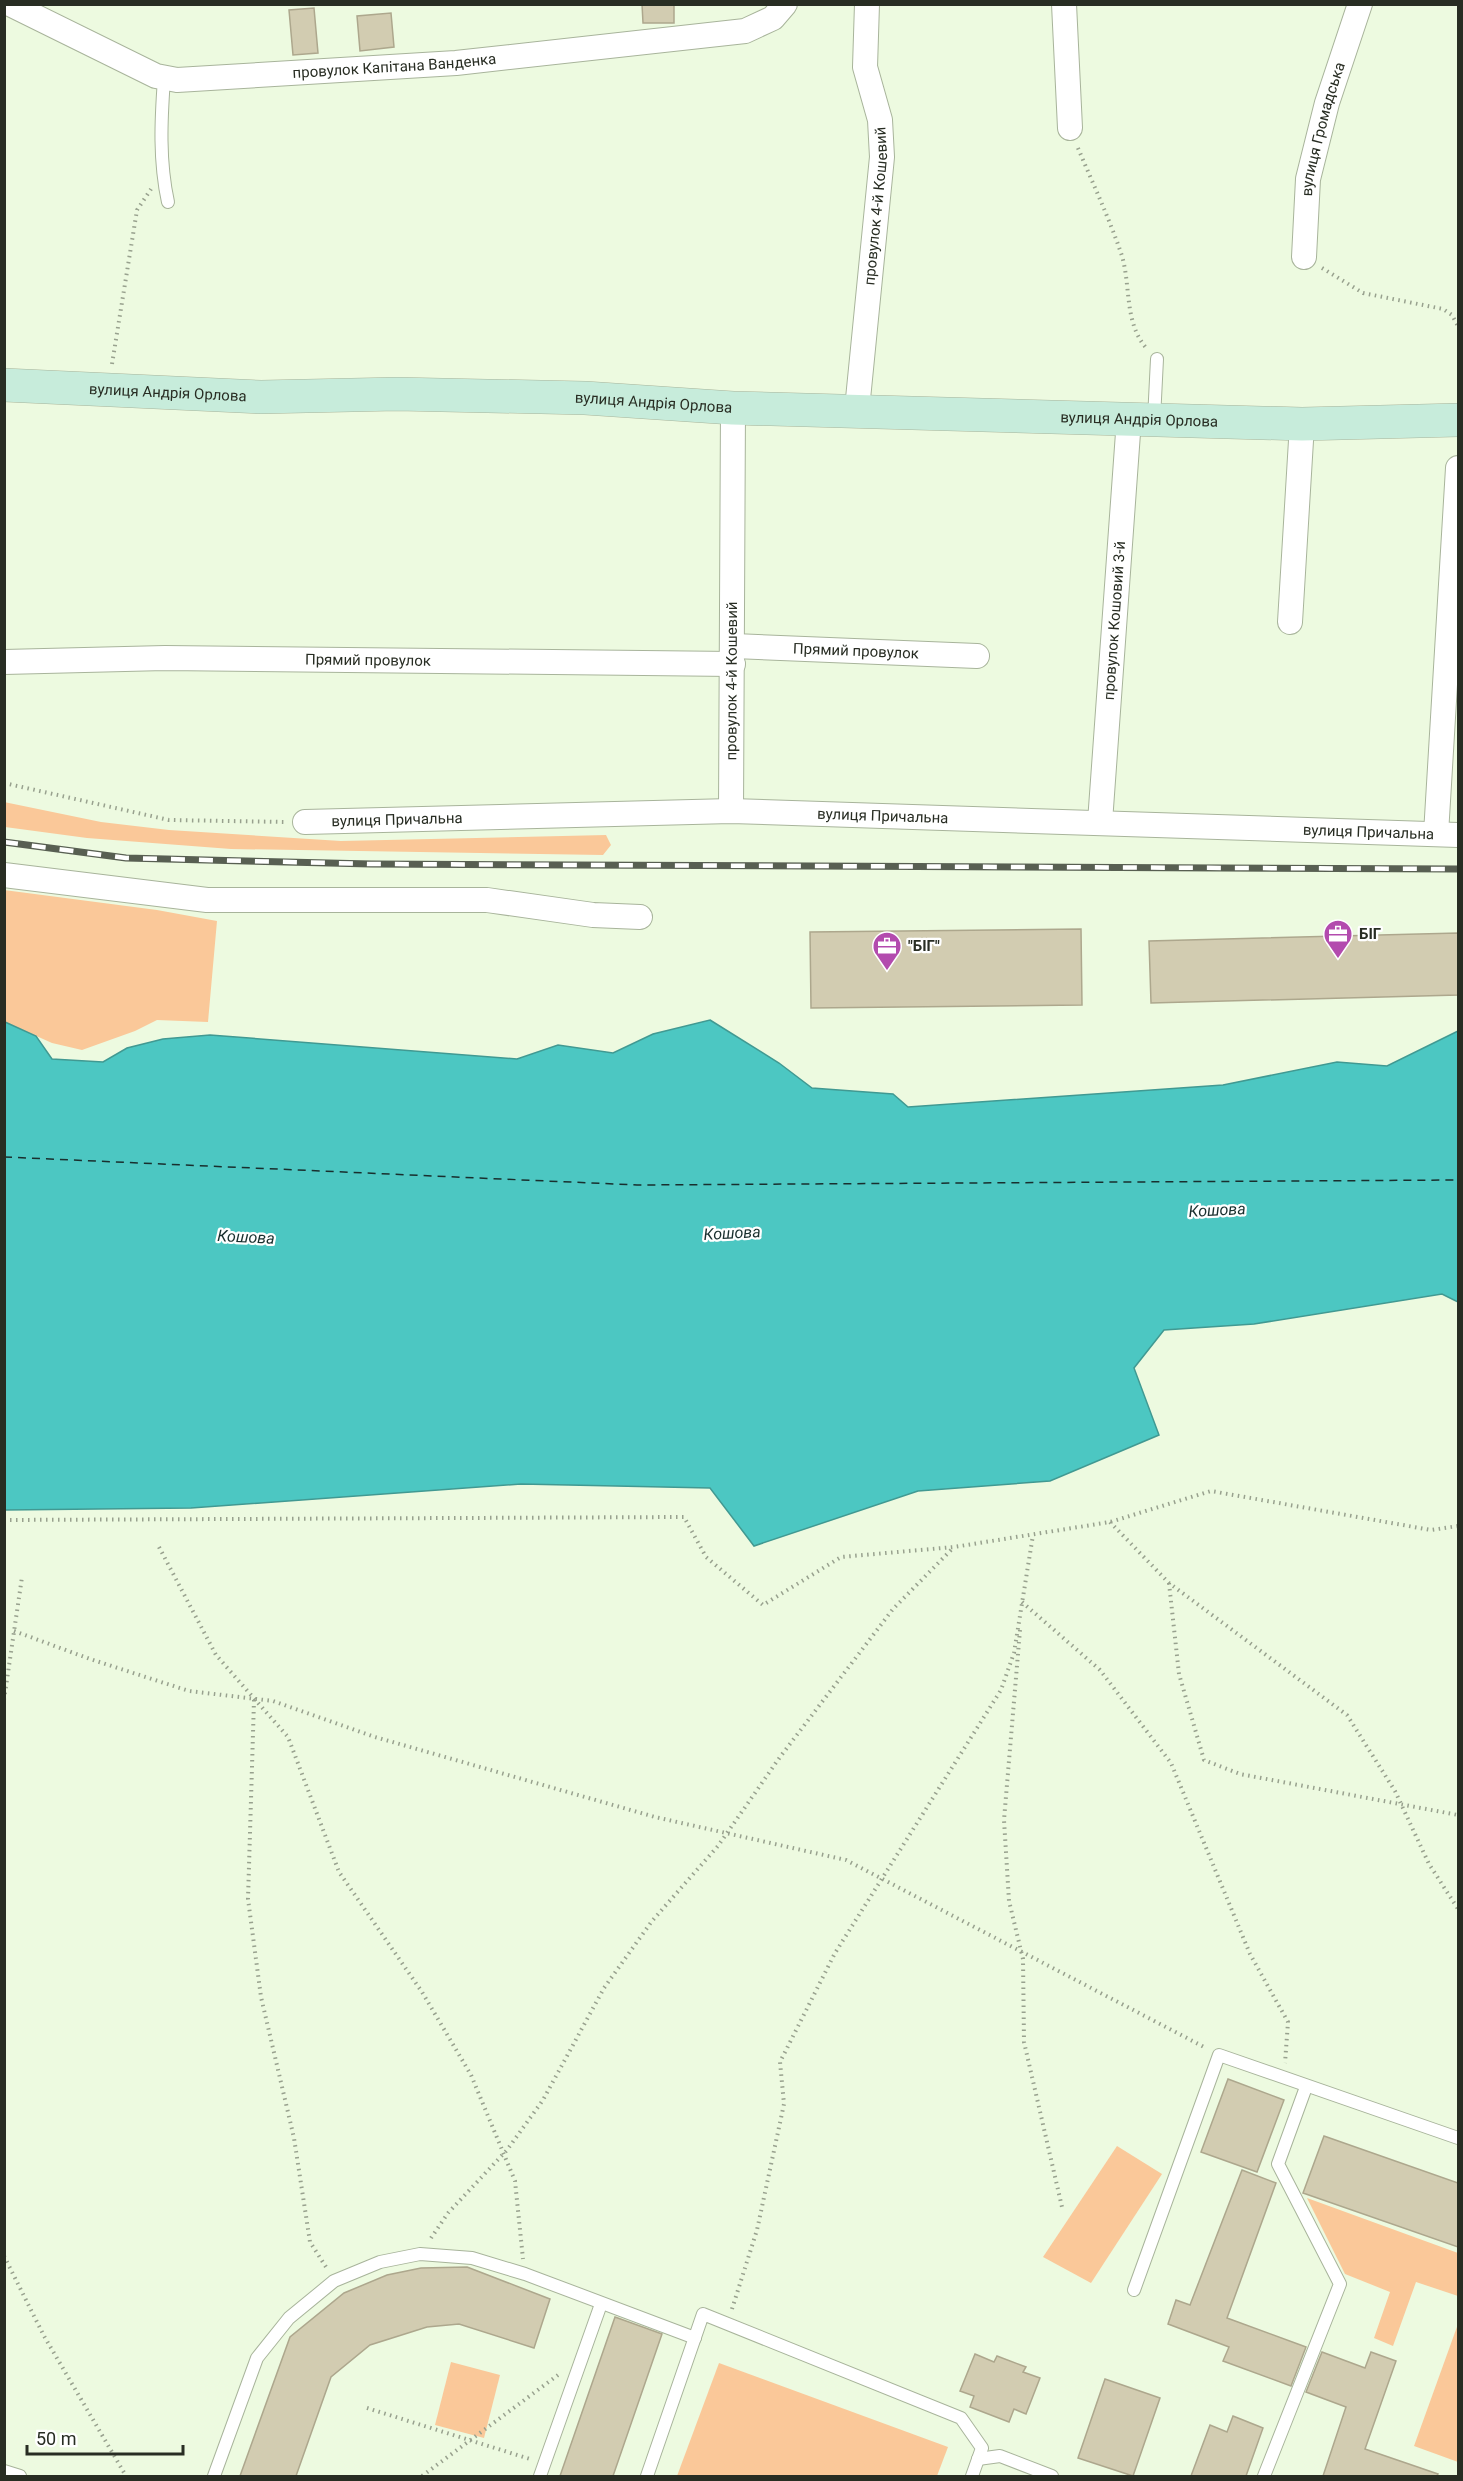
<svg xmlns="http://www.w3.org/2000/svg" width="1463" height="2481" viewBox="0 0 1463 2481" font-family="Roboto,sans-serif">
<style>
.green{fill:#fac899}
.water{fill:#4cc7c2;stroke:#419992;stroke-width:1.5}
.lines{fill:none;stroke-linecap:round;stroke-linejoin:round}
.ferry{stroke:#192f2e;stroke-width:1.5;stroke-dasharray:8 6;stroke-linecap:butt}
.building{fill:#d2ccb1;stroke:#ada78d;stroke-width:1.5}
.lane-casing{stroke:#a8b49b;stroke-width:14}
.street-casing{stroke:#a8b49b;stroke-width:26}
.secondary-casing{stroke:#a8b49b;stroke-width:34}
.path{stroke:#98a18e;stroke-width:4;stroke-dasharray:1.5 4.5;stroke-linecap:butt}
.lane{stroke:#fff;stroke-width:12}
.street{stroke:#fff;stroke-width:24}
.secondary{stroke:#c7ecdb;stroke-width:33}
.rail-casing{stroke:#585f52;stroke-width:7}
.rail{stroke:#fff;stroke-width:4.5;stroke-dasharray:14;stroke-linecap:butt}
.labels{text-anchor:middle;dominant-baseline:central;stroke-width:4.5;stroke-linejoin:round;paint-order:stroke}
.street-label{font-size:15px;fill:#282d23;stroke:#fff}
.poi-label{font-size:15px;font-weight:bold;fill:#282d23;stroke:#fff;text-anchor:start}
.water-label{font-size:16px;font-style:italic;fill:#192f2e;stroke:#fff}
</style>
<rect width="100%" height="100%" fill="#edfae0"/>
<g class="green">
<polygon points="4,802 101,822 169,830 341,841 606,835 611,845 603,855 231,849 87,838 5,827"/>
<polygon points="4,890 157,910 217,921 208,1022 157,1020 135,1031 82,1050 52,1043 5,1022"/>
<polygon points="1117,2146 1162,2174 1091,2283 1043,2257"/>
<polygon points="1307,2198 1458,2253 1458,2296 1416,2282 1393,2346 1374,2338 1390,2292 1345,2274"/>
<polygon points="1458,2324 1458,2462 1414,2446"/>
<polygon points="451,2362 500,2375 484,2438 435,2425"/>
<polygon points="719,2363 948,2447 937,2476 677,2476"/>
</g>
<polygon class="water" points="710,1020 779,1063 812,1088 893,1094 908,1107 1223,1085 1337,1062 1387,1066 1458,1031 1458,1302 1442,1294 1254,1324 1164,1330 1134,1368 1159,1435 1050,1481 918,1491 754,1546 710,1488 521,1484 191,1508 5,1510 5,1022 36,1036 52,1059 103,1062 127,1048 163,1039 210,1035 517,1059 558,1045 613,1053 653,1034"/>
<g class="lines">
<polyline class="ferry" points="4,1157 637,1185 1458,1180"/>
</g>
<g class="building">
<polygon points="642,4 674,4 674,23 643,23"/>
<polygon points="314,8 318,53 293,55 289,10"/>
<polygon points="391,13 394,47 360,51 357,16"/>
<polygon points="1081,929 1082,1005 811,1008 810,932"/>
<polygon points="1458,933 1458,995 1151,1003 1149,941"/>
<polygon points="1228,2079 1284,2100 1257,2172 1201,2152"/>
<polygon points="1324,2136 1458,2183 1458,2247 1303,2193"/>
<polygon points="1242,2170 1276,2183 1227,2318 1306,2347 1291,2386 1223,2361 1229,2347 1168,2324 1176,2300 1190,2305"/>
<polygon points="467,2267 550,2299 534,2348 459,2324 427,2327 370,2345 331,2377 296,2476 240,2476 290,2337 344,2293 387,2275 421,2268"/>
<polygon points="615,2317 662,2334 613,2476 560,2476"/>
<polygon points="1322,2352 1365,2368 1371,2352 1396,2361 1365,2449 1438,2474 1437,2476 1323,2476 1346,2407 1306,2392"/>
<polygon points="975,2354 994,2362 997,2356 1026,2367 1023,2372 1040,2378 1026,2414 1014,2409 1009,2422 970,2407 974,2396 960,2391"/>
<polygon points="1105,2379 1160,2398 1133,2476 1078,2458"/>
<polygon points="1233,2416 1263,2428 1246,2476 1191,2476 1210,2425 1227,2432"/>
</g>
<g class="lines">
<g class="lane-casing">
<g id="lane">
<path d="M164 79C161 120 159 161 168 202"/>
<polyline points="1154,419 1157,359"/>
<polyline points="1134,2290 1219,2055 1458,2138"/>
<polyline points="978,2459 1000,2456 1052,2476"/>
<polyline points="4,2471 20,2476"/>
<polyline points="214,2476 257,2358 289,2318 334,2281 380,2262 420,2254 472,2258 525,2274 695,2338"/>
<polyline points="540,2476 601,2304"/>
<polyline points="647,2476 703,2314 961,2418 982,2448 972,2476"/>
<polyline points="1264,2476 1340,2284 1278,2164 1306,2087"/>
</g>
</g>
<g class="street-casing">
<g id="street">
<path id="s1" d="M10 4 156 76 177 80 456 63 745 31 773 18 785 4"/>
<polyline points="1064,4 1070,128"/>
<path id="s2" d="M1304 257 1308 179 1327 103 1360 4"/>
<path id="s3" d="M857 409 882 157 880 120 865 67 867 4"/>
<polyline points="1290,622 1302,424"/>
<path id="s4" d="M734 646 977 656"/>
<path id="s5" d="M4 662 165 658 733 664"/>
<path id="s6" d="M731 811 733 408"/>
<path id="s7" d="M305 822 731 811 1458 835"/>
<path id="s8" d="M1100 822 1129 419"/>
<polyline points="1436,834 1458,468"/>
<polyline points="4,875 207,900 487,900 593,915 640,917"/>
</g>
</g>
<g class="secondary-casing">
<g id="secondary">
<path id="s9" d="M4 385 261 397 397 394 585 398 733 408 1302 424 1458 420"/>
</g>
</g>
<g class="path">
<path d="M1078 148C1093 184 1110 220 1122 256 1131 287 1124 323 1147 349"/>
<polyline points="1322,268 1363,293 1443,309 1452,315 1458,326"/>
<polyline points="112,364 137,210 151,189"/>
<polyline points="4,783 169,820 286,822"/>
<polyline points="4,1520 684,1517 706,1557 763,1605 841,1557 954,1547 1110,1522 1211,1491 1431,1530 1458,1526"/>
<polyline points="1110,1522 1169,1583 1347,1715 1395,1791 1429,1864 1458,1909"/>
<polyline points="159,1547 216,1655 288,1737 339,1872 422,1992 471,2075 515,2181 523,2259"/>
<polyline points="1169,1583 1179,1674 1204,1760 1240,1774 1458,1815"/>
<polyline points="1022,1602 1100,1670 1171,1763 1250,1954 1288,2022 1285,2063"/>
<polyline points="1020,1630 1004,1820 1009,1901 1023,1959 1024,2042 1062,2207"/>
<polyline points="14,1631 90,1659 189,1691 273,1701 375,1737 655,1817 846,1860 1206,2048"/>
<polyline points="4,1700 22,1577"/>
<polyline points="254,1700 248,1899 261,1997 294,2138 310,2242 326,2267"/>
<polyline points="431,2238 448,2213 507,2150 543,2100 604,1988 652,1921 718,1846 780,1757 893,1609 953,1548"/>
<polyline points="4,2256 44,2336 126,2476"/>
<polyline points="732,2309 757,2230 784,2104 780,2062 835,1953 1001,1690 1014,1653 1033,1535"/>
<polyline points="367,2408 530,2459"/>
<polyline points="422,2476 558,2375"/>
</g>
<use href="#lane" class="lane"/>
<use href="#street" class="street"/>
<use href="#secondary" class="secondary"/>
<g class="rail-casing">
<polyline id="rail" points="4,842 126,858 371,864 1458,869"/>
</g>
<use href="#rail" class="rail"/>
</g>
<defs>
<g id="office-pin" transform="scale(1.5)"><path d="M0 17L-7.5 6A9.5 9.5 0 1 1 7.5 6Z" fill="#b34bae" stroke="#fff"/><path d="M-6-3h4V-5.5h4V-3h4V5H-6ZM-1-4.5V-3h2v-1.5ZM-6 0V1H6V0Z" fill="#fff"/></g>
</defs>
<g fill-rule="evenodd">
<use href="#office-pin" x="1338" y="934"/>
<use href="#office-pin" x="887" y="946"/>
</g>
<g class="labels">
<g class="street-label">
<text stroke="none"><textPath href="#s1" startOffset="402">провулок Капітана Ванденка</textPath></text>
<text stroke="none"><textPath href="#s2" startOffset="130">вулиця Громадська</textPath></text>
<text stroke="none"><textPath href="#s3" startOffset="204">провулок 4-й Кошевий</textPath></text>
<text stroke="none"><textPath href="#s9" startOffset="164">вулиця Андрія Орлова</textPath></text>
<text stroke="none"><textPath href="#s9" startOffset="650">вулиця Андрія Орлова</textPath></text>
<text stroke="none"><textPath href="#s9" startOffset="1136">вулиця Андрія Орлова</textPath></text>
<text stroke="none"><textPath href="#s8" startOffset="202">провулок Кошовий 3-й</textPath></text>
<text stroke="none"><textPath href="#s4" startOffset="122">Прямий провулок</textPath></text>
<text stroke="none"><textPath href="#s5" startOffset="364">Прямий провулок</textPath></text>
<text stroke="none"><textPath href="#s6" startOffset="130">провулок 4-й Кошевий</textPath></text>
<text stroke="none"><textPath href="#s7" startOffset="578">вулиця Причальна</textPath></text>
<text stroke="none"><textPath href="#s7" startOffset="92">вулиця Причальна</textPath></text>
<text stroke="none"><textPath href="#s7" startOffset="1064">вулиця Причальна</textPath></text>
</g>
<g class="poi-label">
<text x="1359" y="934">БІГ</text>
<text x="908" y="946">"БІГ"</text>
</g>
<g class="water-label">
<text transform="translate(1217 1210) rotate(-3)">Кошова</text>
<text transform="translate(732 1233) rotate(-3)">Кошова</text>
<text transform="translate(246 1237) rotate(3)">Кошова</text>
</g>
</g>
<rect width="1463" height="2481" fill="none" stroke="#282d23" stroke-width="12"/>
<path d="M27 2445v9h156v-9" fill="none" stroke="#282d23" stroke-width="3"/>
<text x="36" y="2445" font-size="18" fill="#282d23" stroke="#ffffff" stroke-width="4.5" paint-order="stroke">50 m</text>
</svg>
